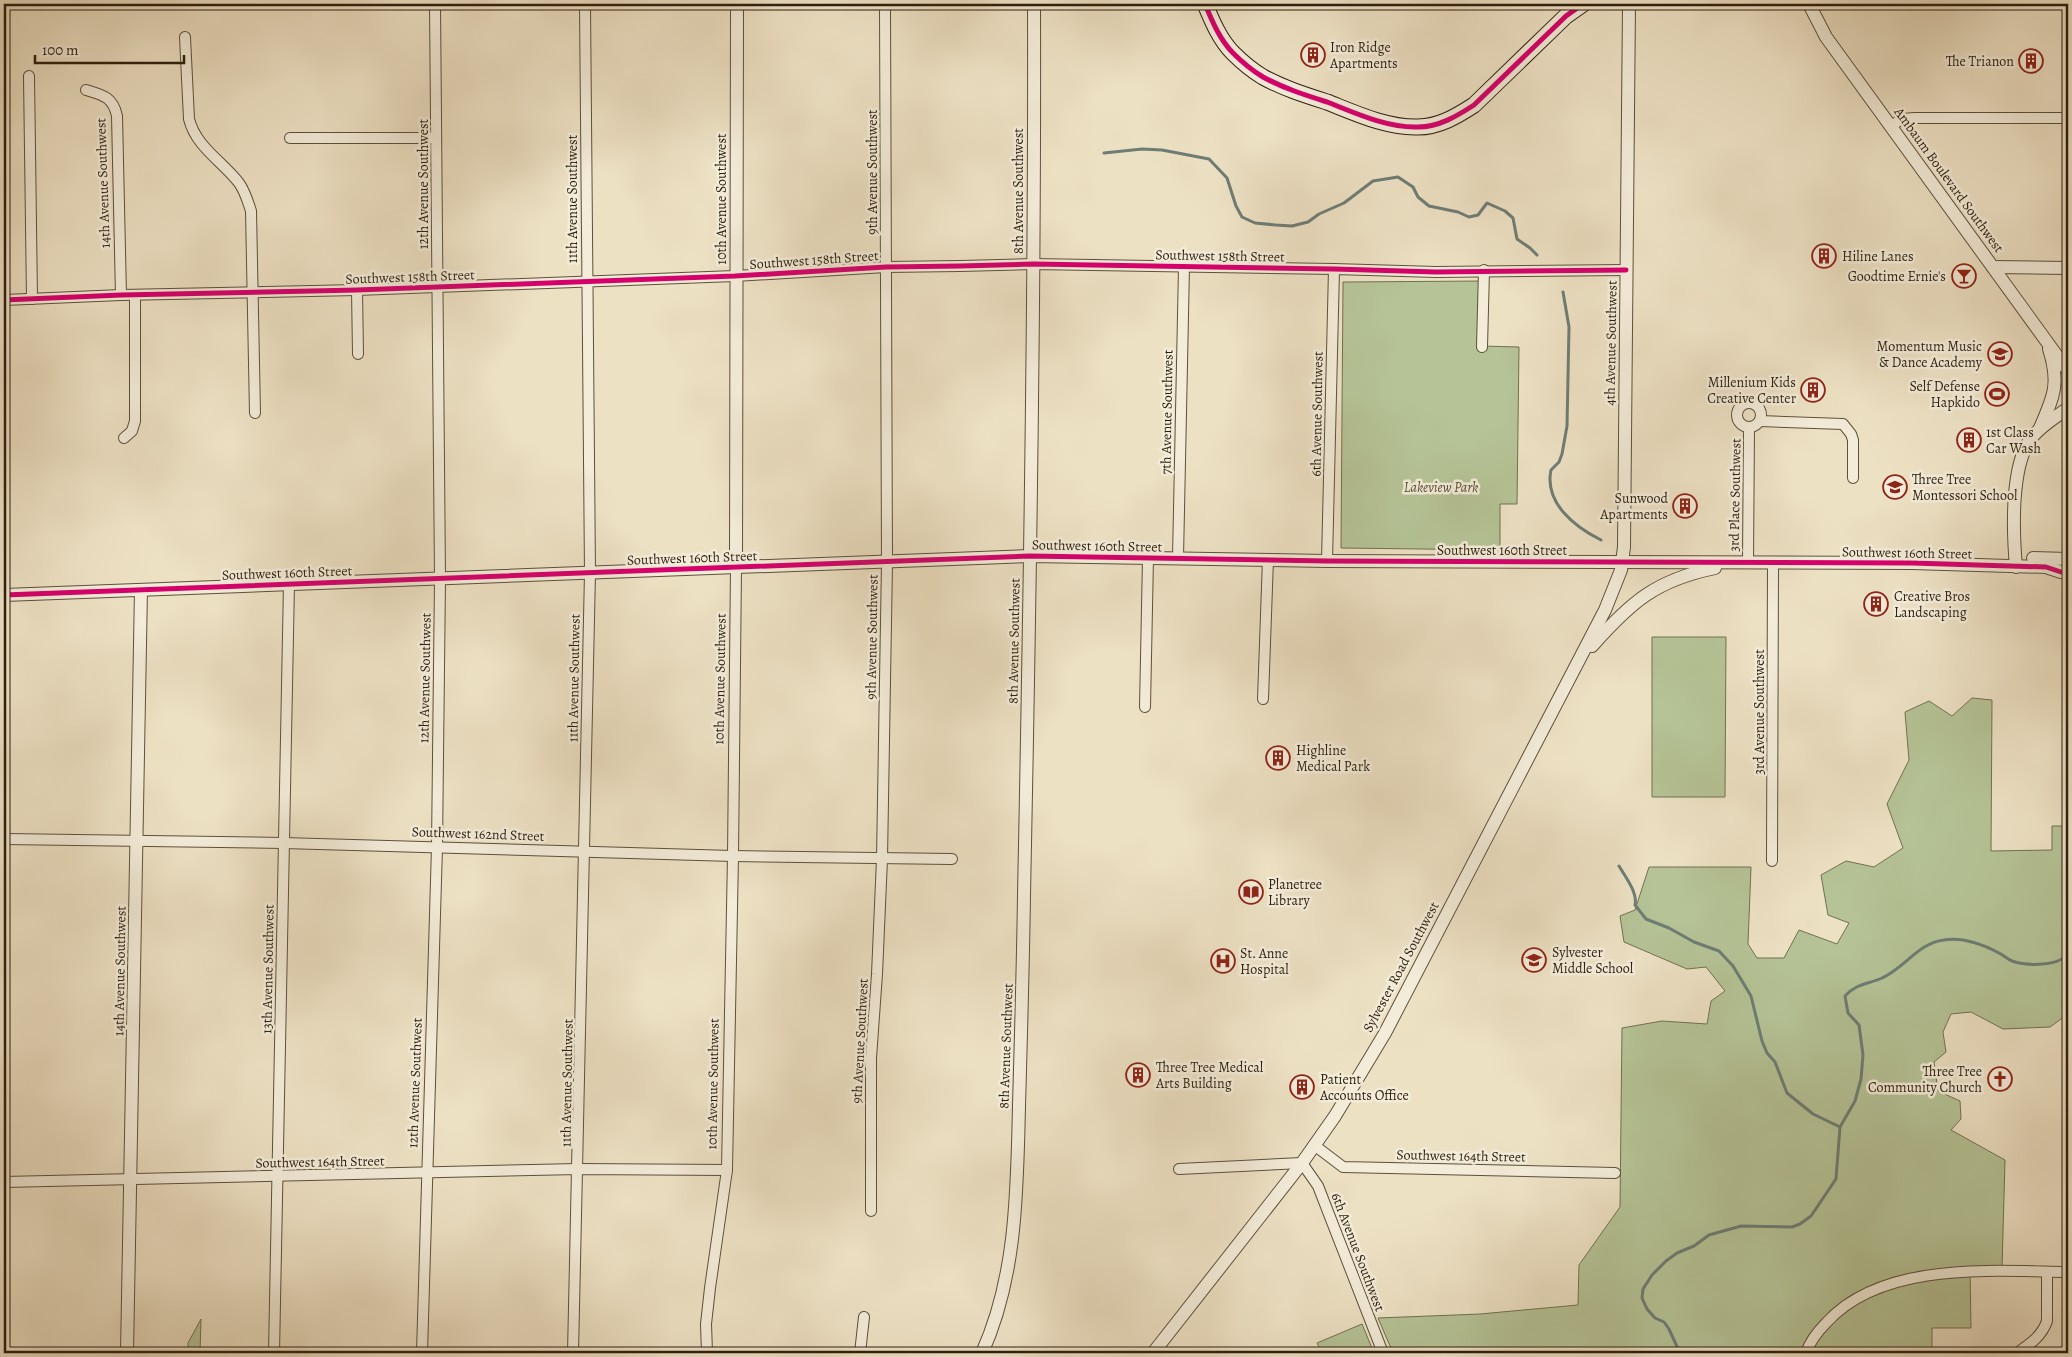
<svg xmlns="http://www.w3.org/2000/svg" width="2072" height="1357" viewBox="0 0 2072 1357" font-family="Alegreya,serif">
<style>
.green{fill:#b5c396;stroke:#717152}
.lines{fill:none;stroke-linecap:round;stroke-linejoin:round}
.stream{stroke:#6e7d75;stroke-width:3}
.minor-casing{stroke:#5d503c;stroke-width:12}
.tertiary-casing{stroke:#5d503c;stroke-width:14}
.secondary-casing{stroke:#2d1f0e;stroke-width:17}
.minor{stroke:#f3ecd9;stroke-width:10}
.tertiary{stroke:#f3ecd9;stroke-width:12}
.secondary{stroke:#f3ecd9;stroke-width:15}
.cycleway-casing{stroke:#f3ecd9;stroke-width:8}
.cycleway{stroke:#d6006c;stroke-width:5}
.labels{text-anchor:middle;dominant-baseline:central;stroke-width:5;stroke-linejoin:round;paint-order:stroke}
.poi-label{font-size:14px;fill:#2d1f0e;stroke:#f3ecd9;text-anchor:start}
.street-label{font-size:14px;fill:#2d1f0e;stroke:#f3ecd9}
.park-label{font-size:14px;font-style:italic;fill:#565037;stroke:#f3ecd9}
</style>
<rect width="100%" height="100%" fill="#ede1c4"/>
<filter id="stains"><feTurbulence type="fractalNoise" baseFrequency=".004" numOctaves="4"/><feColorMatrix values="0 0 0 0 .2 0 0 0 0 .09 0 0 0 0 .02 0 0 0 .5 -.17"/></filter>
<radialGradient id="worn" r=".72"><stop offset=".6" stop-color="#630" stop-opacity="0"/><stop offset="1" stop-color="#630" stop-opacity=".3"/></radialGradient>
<g class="green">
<polygon points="1482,281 1481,346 1519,347 1517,504 1500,504 1500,550 1341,548 1343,282"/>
<polygon points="1652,637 1726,637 1725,797 1652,797"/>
<polygon points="1972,698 1992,700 1991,851 2052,850 2052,826 2068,826 2068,1014 2050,1027 2003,1029 1971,1012 1951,1014 1943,1032 1946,1052 1934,1062 1938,1091 1960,1101 1961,1119 1951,1130 2005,1160 2002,1268 1970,1269 1971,1328 1932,1328 1932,1353 1621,1353 1621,1348 1481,1349 1456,1353 1393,1353 1378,1318 1480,1314 1578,1305 1579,1265 1620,1207 1622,1028 1662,1021 1707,1024 1711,1001 1725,991 1706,967 1687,969 1624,942 1620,916 1635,910 1649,867 1751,867 1748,944 1757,958 1784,958 1799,930 1837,944 1849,923 1828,915 1821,875 1846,861 1874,867 1903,848 1887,804 1909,760 1905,712 1929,701 1952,716"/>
<polygon points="201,1319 200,1353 188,1353 188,1343"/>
<polygon points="1362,1324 1374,1353 1322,1353 1317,1343"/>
</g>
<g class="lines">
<g class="stream">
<polyline points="1104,153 1142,149 1162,150 1209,159 1227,178 1236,206 1242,217 1255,223 1276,225 1292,226 1308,222 1319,214 1344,203 1373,181 1398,177 1413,187 1418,197 1429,206 1458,212 1469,217 1478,215 1487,203 1505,211 1513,218 1517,239 1530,248 1537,255"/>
<path d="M1563 292 1569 327 1567 426 1562 454 1559 462 1551 470C1544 503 1575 527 1601 540"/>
<path d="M1619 866C1625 876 1638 893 1635 905L1646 919 1669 928 1694 942 1719 951 1733 966 1751 996 1762 1041 1767 1053 1775 1062 1787 1093 1813 1114 1840 1127"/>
<path d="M1680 1353 1669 1329 1664 1322 1655 1318 1647 1309 1642 1298 1643 1289 1652 1275 1666 1261 1677 1253 1694 1246 1709 1235 1741 1226 1792 1227 1800 1224 1811 1216 1836 1179 1840 1127 1855 1101 1861 1079 1863 1055 1859 1025 1848 1013 1845 996C1855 984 1869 984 1882 978 1905 968 1918 943 1944 940 1963 937 1982 944 1999 953 2003 955 2007 959 2012 961 2026 966 2062 967 2068 952"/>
</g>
<g class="minor-casing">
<g id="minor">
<path d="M185 37 189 119C196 147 222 161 239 183 245 191 248 202 251 211L255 413"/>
<polyline points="29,76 32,299"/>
<path d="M86 90C103 95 113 97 117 116L121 295"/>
<polyline points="1891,126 1902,119 1915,118 2068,118"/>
<polyline points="290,138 436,138"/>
<polyline points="357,290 358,354"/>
<polyline points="4,300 121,295 357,290 735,276 886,267 960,266 1033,264 1334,269 1436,272 1626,270"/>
<polyline points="1482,347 1484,270"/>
<circle cx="1749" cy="415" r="12"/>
<polyline points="1760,421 1843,424 1851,434 1853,440 1853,478"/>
<polyline points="124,438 132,431 135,421 135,295"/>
<polyline points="1178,558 1184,267"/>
<polyline points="1327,561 1334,269"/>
<polyline points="1748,563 1749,427"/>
<polyline points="1263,699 1268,559"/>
<polyline points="1145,707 1148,558"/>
<polyline points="4,839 283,843 733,856 952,859"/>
<polyline points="1772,861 1773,563"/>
<polyline points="1314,1145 1343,1167 1615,1173"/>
<polyline points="1179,1169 1302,1163 1318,1186 1383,1353"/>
<polyline points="4,1182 578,1169 727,1170"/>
<polyline points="871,1211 871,1058 877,974 882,859 887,563 885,4"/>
<polyline points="274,1353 289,584"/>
<polyline points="422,1353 437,847 440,579 435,4"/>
<polyline points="573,1353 590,573 585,4"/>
<polyline points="707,1353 706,1324 710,1288 727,1170 733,856 736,568"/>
<polyline points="860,1353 864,1317"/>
<path d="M1806 1353C1810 1341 1818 1331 1827 1322 1883 1261 1993 1271 2068 1272"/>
<path d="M2017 1353C2030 1344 2042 1336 2047 1321V1272"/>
</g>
</g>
<g class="tertiary-casing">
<g id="tertiary">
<polyline points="1809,4 1826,37 2068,371"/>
<polyline points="1993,267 2068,268"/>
<path d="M2040 428C2054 396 2060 383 2049 349"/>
<polyline points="2033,558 2068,559"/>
<path d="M2016 567C2013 533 2010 464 2032 437 2042 425 2056 417 2068 408"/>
<polyline points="736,568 737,4"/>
<polyline points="4,595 1030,556 1327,561 1912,563 2046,567 2061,572"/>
<path d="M1592 646C1631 602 1656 580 1715 568"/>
<polyline points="127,1353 141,590"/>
<path d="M982 1353C1017 1276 1017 1189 1019 1106 1021 1036 1023 966 1024 895 1030 598 1035 301 1034 4"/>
<polyline points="1153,1353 1302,1163 1335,1116 1385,1033 1605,610 1621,570 1624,547 1629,4"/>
</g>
</g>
<g class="secondary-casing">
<path id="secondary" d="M1205 4C1212 21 1220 40 1233 53 1242 62 1253 71 1263 77 1283 88 1305 95 1327 102 1355 113 1387 128 1418 127 1439 127 1457 116 1474 105L1566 16 1583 4"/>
</g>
<use href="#minor" class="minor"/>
<use href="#tertiary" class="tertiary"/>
<use href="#secondary" class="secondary"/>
<g class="cycleway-casing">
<g id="cycleway">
<path d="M1205 4C1212 21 1220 40 1233 53 1242 62 1253 71 1263 77 1283 88 1305 95 1327 102 1355 113 1387 128 1418 127 1439 127 1457 116 1474 105L1566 16 1583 4"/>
<polyline points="4,300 121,295 357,290 735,276 886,267 960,266 1033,264 1334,269 1436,272 1626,270"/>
<polyline points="4,595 1030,556 1327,561 1912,563 2046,567 2061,572"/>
</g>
</g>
<use href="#cycleway" class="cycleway"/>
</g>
<defs>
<g id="building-ring" transform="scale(1.25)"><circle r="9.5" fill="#f3ecd9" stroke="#8f2418" stroke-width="1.5"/><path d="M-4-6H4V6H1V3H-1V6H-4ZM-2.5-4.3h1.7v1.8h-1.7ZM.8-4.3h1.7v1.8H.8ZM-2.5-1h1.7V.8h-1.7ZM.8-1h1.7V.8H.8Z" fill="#8f2418"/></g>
<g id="bar-ring" transform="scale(1.25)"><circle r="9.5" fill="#f3ecd9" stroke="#8f2418" stroke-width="1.5"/><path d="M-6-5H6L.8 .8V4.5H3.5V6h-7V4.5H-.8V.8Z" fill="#8f2418"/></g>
<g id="school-ring" transform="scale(1.25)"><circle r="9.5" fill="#f3ecd9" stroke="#8f2418" stroke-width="1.5"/><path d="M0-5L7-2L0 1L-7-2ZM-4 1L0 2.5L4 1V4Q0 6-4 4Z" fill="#8f2418"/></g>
<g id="stadium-ring" transform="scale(1.25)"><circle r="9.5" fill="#f3ecd9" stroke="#8f2418" stroke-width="1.5"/><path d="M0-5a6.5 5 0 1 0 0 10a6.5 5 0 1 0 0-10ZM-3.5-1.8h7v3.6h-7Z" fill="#8f2418"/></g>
<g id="library-ring" transform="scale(1.25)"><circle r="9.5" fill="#f3ecd9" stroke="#8f2418" stroke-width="1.5"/><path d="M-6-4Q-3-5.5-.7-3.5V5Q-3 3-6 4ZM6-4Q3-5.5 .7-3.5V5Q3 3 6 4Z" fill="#8f2418"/></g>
<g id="hospital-ring" transform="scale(1.25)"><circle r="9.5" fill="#f3ecd9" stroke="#8f2418" stroke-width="1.5"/><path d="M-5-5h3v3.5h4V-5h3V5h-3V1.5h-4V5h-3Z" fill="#8f2418"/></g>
<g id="church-ring" transform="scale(1.25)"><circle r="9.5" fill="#f3ecd9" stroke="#8f2418" stroke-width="1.5"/><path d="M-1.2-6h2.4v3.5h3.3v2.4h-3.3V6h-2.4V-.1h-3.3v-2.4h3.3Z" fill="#8f2418"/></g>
</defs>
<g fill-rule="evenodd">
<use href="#building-ring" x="1313" y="55"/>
<use href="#building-ring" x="2031" y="61"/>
<use href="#building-ring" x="1824" y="256"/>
<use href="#bar-ring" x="1964" y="276"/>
<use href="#school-ring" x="2000" y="354"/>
<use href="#building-ring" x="1813" y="390"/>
<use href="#stadium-ring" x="1997" y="394"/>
<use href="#building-ring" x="1969" y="440"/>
<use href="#school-ring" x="1895" y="487"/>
<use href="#building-ring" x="1685" y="506"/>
<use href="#building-ring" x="1876" y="604"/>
<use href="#building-ring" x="1278" y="758"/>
<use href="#library-ring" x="1251" y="892"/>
<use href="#school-ring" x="1534" y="960"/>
<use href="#hospital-ring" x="1223" y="961"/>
<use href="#building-ring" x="1138" y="1075"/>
<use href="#church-ring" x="2000" y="1079"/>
<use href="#building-ring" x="1302" y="1087"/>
</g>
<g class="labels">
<g class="poi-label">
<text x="1330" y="47">Iron Ridge<tspan x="1330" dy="16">Apartments</tspan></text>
<text x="2014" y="61" text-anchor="end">The Trianon</text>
<text x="1842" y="256">Hiline Lanes</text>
<text x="1946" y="276" text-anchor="end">Goodtime Ernie's</text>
<text x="1982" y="346" text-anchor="end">Momentum Music<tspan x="1982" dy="16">&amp; Dance Academy</tspan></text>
<text x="1796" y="382" text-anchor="end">Millenium Kids<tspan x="1796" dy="16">Creative Center</tspan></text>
<text x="1980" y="386" text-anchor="end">Self Defense<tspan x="1980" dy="16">Hapkido</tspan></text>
<text x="1986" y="432">1st Class<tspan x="1986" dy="16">Car Wash</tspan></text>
<text x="1912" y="479">Three Tree<tspan x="1912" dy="16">Montessori School</tspan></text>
<text x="1668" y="498" text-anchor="end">Sunwood<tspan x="1668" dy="16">Apartments</tspan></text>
<text x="1894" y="596">Creative Bros<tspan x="1894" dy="16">Landscaping</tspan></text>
<text x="1296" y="750">Highline<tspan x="1296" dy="16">Medical Park</tspan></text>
<text x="1268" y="884">Planetree<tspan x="1268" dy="16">Library</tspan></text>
<text x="1552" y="952">Sylvester<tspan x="1552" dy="16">Middle School</tspan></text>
<text x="1240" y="953">St. Anne<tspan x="1240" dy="16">Hospital</tspan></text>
<text x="1156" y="1067">Three Tree Medical<tspan x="1156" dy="16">Arts Building</tspan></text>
<text x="1982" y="1071" text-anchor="end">Three Tree<tspan x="1982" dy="16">Community Church</tspan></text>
<text x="1320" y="1079">Patient<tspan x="1320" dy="16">Accounts Office</tspan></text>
</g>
<g class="street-label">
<text transform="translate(872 172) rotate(-90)">9th Avenue Southwest</text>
<text transform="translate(1949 180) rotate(54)">Ambaum Boulevard Southwest</text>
<text transform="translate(103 183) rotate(-92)">14th Avenue Southwest</text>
<text transform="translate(423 184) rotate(-90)">12th Avenue Southwest</text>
<text transform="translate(1018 191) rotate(-90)">8th Avenue Southwest</text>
<text transform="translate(572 199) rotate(-90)">11th Avenue Southwest</text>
<text transform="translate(721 199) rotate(-90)">10th Avenue Southwest</text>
<text transform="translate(1220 256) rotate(1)">Southwest 158th Street</text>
<text transform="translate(814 260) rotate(-4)">Southwest 158th Street</text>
<text transform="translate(410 277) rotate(-2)">Southwest 158th Street</text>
<text transform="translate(1611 343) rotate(-89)">4th Avenue Southwest</text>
<text transform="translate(1167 412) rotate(-89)">7th Avenue Southwest</text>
<text transform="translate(1317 414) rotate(-89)">6th Avenue Southwest</text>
<text transform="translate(1735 495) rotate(-89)">3rd Place Southwest</text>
<text transform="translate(1097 546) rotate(1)">Southwest 160th Street</text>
<text x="1502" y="550">Southwest 160th Street</text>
<text transform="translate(1907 553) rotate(1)">Southwest 160th Street</text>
<text transform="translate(692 558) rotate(-2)">Southwest 160th Street</text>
<text transform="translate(287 573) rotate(-2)">Southwest 160th Street</text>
<text transform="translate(872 637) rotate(-89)">9th Avenue Southwest</text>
<text transform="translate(1014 641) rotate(-89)">8th Avenue Southwest</text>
<text transform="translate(425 678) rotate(-89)">12th Avenue Southwest</text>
<text transform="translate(574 678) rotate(-89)">11th Avenue Southwest</text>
<text transform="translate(720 679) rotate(-89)">10th Avenue Southwest</text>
<text transform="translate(1759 712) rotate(-90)">3rd Avenue Southwest</text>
<text transform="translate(478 834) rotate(2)">Southwest 162nd Street</text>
<text transform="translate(1401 967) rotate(-62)">Sylvester Road Southwest</text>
<text transform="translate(268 969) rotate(-89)">13th Avenue Southwest</text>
<text transform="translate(120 971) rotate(-89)">14th Avenue Southwest</text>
<text transform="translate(860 1041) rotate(-87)">9th Avenue Southwest</text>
<text transform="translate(1006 1046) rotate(-88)">8th Avenue Southwest</text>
<text transform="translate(415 1083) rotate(-88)">12th Avenue Southwest</text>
<text transform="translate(567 1083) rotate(-89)">11th Avenue Southwest</text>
<text transform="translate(713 1084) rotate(-89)">10th Avenue Southwest</text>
<text transform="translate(1461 1156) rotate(1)">Southwest 164th Street</text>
<text transform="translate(320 1162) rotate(-1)">Southwest 164th Street</text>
<text transform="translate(1358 1252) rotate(69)">6th Avenue Southwest</text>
</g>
<g class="park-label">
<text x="1441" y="487">Lakeview Park</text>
</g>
</g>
<rect width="2072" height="1357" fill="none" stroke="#ede1c4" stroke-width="20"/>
<rect x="5" y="5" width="2062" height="1347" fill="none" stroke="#2d1f0e" stroke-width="2.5"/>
<rect x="10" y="10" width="2052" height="1337" fill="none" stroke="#2d1f0e"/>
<path d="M35 55v8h149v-8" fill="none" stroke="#2d1f0e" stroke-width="2.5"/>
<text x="42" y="55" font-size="15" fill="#2d1f0e" stroke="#f3ecd9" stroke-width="4" paint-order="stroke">100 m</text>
<rect width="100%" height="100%" filter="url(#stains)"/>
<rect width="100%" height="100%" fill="url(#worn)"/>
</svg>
